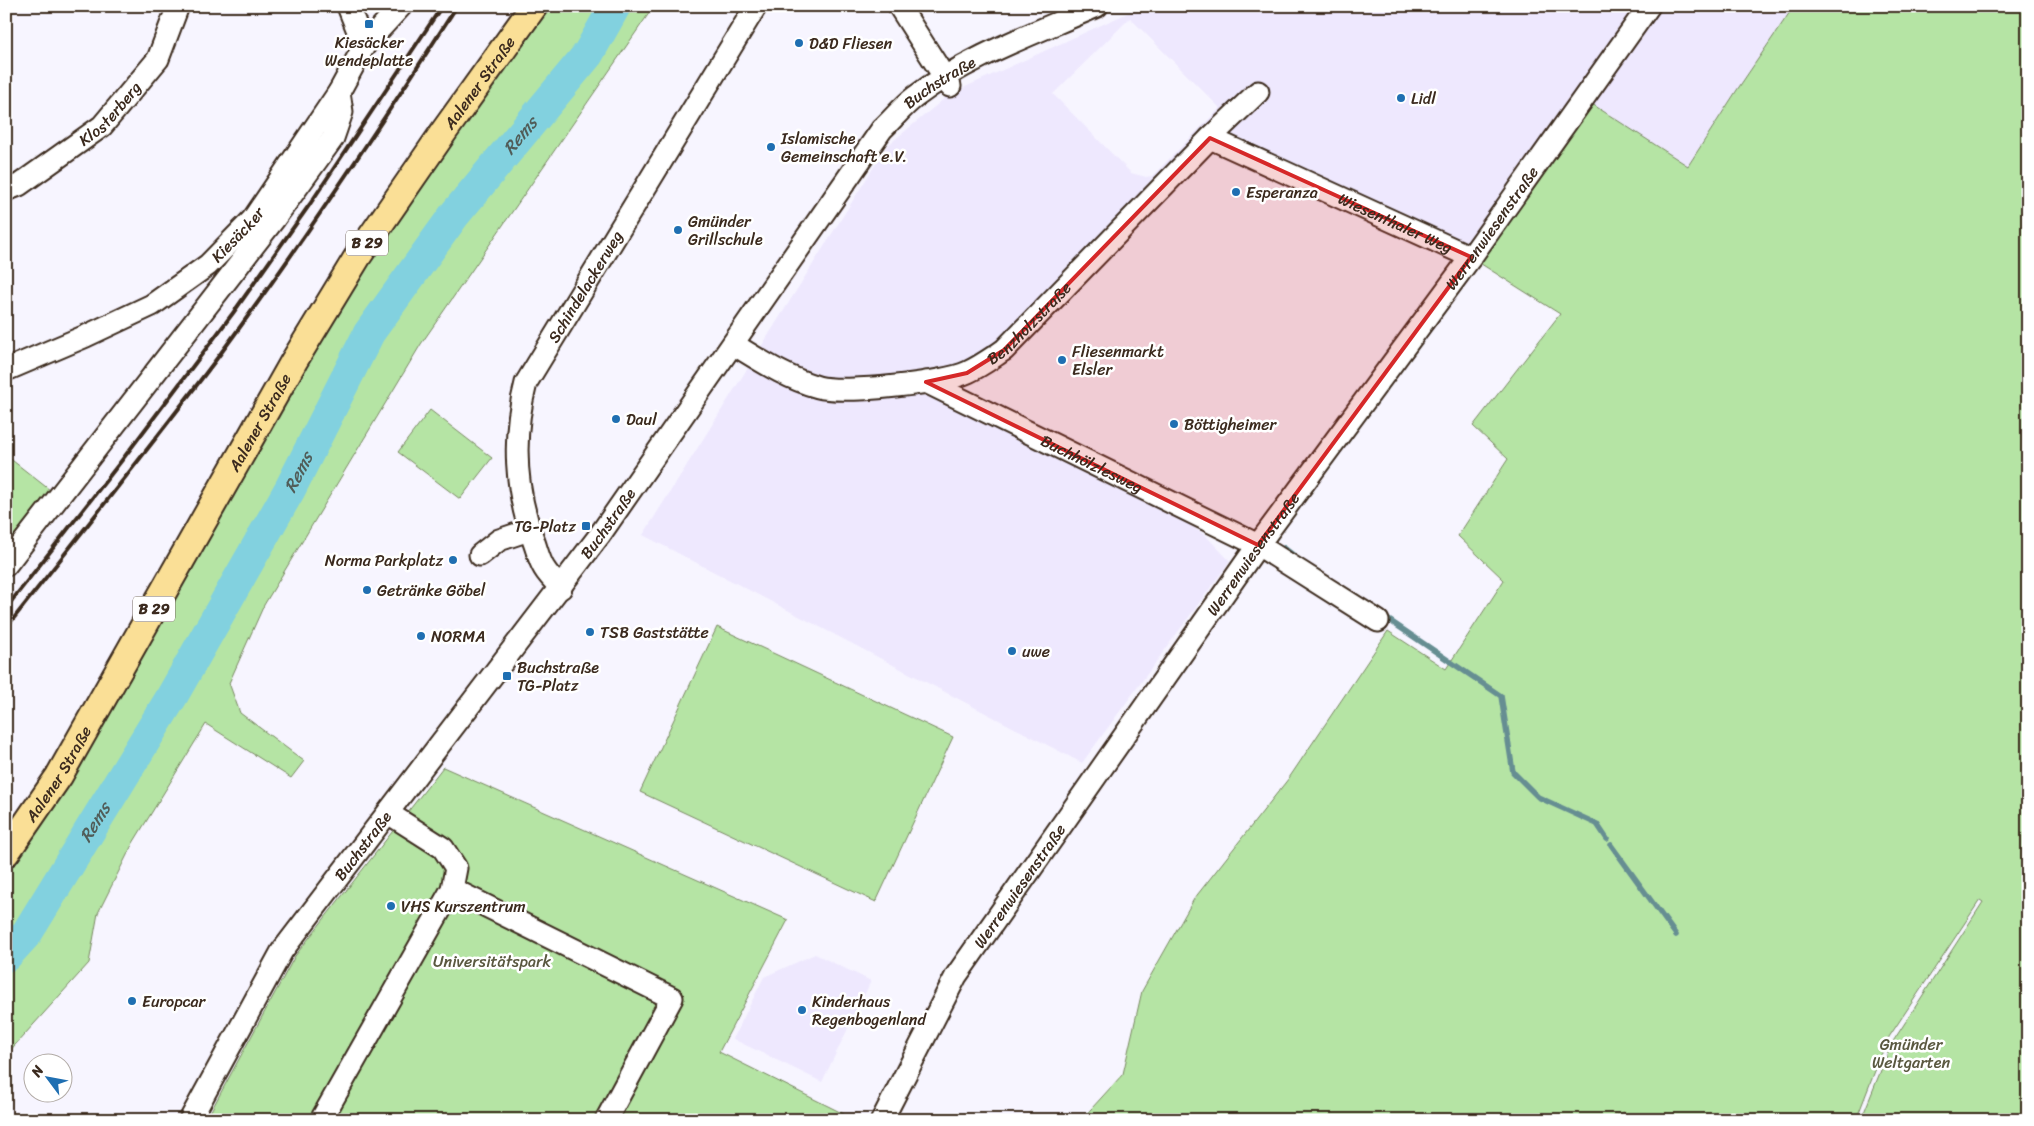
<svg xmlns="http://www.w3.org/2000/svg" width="2034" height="1126" viewBox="0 0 2034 1126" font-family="Sriracha,sans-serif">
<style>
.built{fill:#eee8fe;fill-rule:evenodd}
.green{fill:#b5e4a4;stroke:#788761}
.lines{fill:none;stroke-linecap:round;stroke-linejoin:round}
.stream{stroke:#668e92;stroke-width:5.5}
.river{stroke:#82d1df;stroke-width:32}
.minor-casing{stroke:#3b2a1e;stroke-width:25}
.major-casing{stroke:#3b2a1e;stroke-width:30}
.minor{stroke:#fff;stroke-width:21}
.major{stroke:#fadf96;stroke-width:26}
.rail{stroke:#3b2a1e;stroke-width:4}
.marked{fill:#d62828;fill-opacity:0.2;stroke:#d62828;stroke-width:4;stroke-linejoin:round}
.poi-dot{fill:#1f6fb2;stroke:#fff;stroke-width:2}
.labels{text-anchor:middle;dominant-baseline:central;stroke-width:5;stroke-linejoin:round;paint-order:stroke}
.shield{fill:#fff;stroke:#766a62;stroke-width:1}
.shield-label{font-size:15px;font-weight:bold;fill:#3b2a1e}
.poi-label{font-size:16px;fill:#3b2a1e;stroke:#fff;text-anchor:start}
.street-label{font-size:16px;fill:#3b2a1e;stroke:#fff}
.park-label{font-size:16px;fill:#5a5840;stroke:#fff}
.water-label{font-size:18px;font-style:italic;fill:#505c58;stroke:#fff}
</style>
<rect width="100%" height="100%" fill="#f7f5ff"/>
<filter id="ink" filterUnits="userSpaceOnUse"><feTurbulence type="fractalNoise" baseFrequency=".02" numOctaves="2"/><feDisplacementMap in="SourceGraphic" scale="10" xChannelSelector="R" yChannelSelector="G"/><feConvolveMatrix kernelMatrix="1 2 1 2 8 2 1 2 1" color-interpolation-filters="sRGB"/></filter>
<g filter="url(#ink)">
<g class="built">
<path d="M1143 6H1794L1737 90 1688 166 1478 262 1210 138 1004 350 927 382 1128 481 1206 536 1230 561 1082 763 643 535 887 146 950 94ZM1130 18 1220 108 1152 176 1146 177 1131 173 1053 94Z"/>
<polygon points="815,954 871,981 822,1082 733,1039 764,977"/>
</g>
<g class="green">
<polygon points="551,6 654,6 421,344 264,605 229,683 240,713 304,761 291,778 206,724 133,843 98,913 89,963 6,1055 6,869 54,800 367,262"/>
<polygon points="1794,6 2028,6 2028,1120 1861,1120 1892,1043 1983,902 1980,900 1887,1040 1856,1120 1627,1120 1624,1112 1606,1120 1081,1120 1123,1074 1142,991 1194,899 1289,778 1388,631 1446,669 1504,580 1458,536 1508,459 1473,426 1560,314 1478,262 1592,104 1688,166 1737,90"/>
<polygon points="430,410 492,458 460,499 398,452"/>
<polygon points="8,457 55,494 6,558 6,459"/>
<polygon points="717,627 953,737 876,902 640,792"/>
<polygon points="443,767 788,920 719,1052 844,1114 841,1120 206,1120 295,956"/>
</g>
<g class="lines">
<g class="stream">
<polyline points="1284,548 1293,555"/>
<polyline points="1383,616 1501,696 1513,772 1538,797 1597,824 1607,839"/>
<polyline points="1611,845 1676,935"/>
</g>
<path class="river" id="s1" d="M6 956 27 933 171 698 290 489 369 333 455 214 588 54 615 6"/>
<g class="minor-casing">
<g id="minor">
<polyline points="348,6 364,46"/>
<polyline points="899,6 950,86"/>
<path id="s2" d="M1210 138 1471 257"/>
<path id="s3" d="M6 190 19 185 102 126 158 59 178 6"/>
<path id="s4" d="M733 344C761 361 786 378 818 387 843 394 945 383 968 372 981 366 993 357 1004 350L1210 138 1258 92"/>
<path id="s5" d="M6 370 86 336 152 305 208 265 253 219 339 92 364 46 401 6"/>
<path id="s6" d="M926 382 1258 545 1378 621"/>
<polyline points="480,555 499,540 529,530"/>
<polyline points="6,565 275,218 333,138 342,112 339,92"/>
<path id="s7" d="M561 588C555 582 548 575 544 568 539 560 537 550 534 542 515 491 512 436 526 383L756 6"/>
<polyline points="452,889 672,998 606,1120"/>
<path id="s8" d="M190 1120 282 951 599 536 882 129C893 119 903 106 915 97 969 56 1036 33 1097 6"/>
<polyline points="321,1120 452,889 456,868 443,848 388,813"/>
<path id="s9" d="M882 1120 956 976 1258 545 1471 257 1649 6"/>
</g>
</g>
<g class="major-casing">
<g id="major">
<path id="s10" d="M6 853 59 776 294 361 358 256 445 130 534 6"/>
</g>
</g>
<use href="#minor" class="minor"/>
<use href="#major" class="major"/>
<g class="rail">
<polyline points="6,608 122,460 233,313 310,204 442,6"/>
<path d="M6 628C77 538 149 449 218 357 302 244 380 126 457 6"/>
</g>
</g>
</g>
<path class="marked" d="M1210 138 1471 257 1258 545 926 382 967 373 1004 350Z"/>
<g class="poi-dot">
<rect x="364" y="19" width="10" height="10" rx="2.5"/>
<circle cx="799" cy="43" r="5"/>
<circle cx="1401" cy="98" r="5"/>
<circle cx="771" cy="147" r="5"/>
<circle cx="1236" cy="192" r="5"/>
<circle cx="678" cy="230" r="5"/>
<circle cx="1062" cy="360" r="5"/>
<circle cx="616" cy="419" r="5"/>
<circle cx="1174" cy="424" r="5"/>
<rect x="581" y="521" width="10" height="10" rx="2.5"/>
<circle cx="453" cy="560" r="5"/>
<circle cx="367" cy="590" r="5"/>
<circle cx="590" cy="632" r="5"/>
<circle cx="421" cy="636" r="5"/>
<circle cx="1012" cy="651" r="5"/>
<rect x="502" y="671" width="10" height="10" rx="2.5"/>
<circle cx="391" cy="906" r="5"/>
<circle cx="132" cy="1001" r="5"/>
<circle cx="802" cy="1010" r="5"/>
</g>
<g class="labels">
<g class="shield">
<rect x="346" y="230.5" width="42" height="25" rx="4"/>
<rect x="133" y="596.5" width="42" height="25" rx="4"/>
</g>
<g class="shield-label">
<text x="367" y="243">B 29</text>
<text x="154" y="609">B 29</text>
</g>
<g class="poi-label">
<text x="369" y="42" text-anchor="middle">Kiesäcker<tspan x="369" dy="18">Wendeplatte</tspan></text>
<text x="809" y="43">D&amp;D Fliesen</text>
<text x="1411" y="98">Lidl</text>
<text x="781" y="138">Islamische<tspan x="781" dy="18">Gemeinschaft e.V.</tspan></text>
<text x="1246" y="192">Esperanza</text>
<text x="688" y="221">Gmünder<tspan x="688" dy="18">Grillschule</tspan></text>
<text x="1072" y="351">Fliesenmarkt<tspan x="1072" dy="18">Elsler</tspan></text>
<text x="626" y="419">Daul</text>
<text x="1184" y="424">Böttigheimer</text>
<text x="576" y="526" text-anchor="end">TG-Platz</text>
<text x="443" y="560" text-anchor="end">Norma Parkplatz</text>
<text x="377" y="590">Getränke Göbel</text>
<text x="600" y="632">TSB Gaststätte</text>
<text x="431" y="636">NORMA</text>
<text x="1022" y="651">uwe</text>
<text x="517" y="667">Buchstraße<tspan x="517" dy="18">TG-Platz</tspan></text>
<text x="401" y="906">VHS Kurszentrum</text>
<text x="142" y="1001">Europcar</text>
<text x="812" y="1001">Kinderhaus<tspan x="812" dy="18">Regenbogenland</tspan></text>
</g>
<g class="street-label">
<text stroke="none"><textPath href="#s10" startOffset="905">Aalener Straße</textPath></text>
<text stroke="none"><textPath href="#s8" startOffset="1285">Buchstraße</textPath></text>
<text stroke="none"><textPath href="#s3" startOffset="130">Klosterberg</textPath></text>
<text stroke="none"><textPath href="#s2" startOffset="204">Wiesenthaler Weg</textPath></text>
<text stroke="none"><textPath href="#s9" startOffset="1082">Werrenwiesenstraße</textPath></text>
<text stroke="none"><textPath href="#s5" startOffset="271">Kiesäcker</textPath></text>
<text stroke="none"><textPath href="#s7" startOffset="329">Schindelackerweg</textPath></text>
<text stroke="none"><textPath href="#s4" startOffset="326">Benzholzstraße</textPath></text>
<text stroke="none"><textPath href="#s10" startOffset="500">Aalener Straße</textPath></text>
<text stroke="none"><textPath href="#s6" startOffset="185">Buchhölzlesweg</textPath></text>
<text stroke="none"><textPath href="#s8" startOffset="730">Buchstraße</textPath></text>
<text stroke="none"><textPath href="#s9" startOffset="678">Werrenwiesenstraße</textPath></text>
<text stroke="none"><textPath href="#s10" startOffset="95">Aalener Straße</textPath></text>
<text stroke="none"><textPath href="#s8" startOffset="325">Buchstraße</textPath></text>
<text stroke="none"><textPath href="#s9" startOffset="272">Werrenwiesenstraße</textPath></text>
</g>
<g class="park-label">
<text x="492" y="961">Universitätspark</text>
<text x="1911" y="1044">Gmünder<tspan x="1911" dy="18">Weltgarten</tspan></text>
</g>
<g class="water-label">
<text stroke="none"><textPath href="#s1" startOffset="971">Rems</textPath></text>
<text stroke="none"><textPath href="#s1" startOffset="566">Rems</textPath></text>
<text stroke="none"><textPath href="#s1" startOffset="161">Rems</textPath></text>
</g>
</g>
<rect width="2034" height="1126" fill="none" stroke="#fff" stroke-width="25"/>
<rect x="12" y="12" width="2009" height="1101" fill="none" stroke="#3b2a1e" stroke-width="2" filter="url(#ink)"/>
<g transform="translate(48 1078) rotate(302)"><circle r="24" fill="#ffffff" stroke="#b1aaa5"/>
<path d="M0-4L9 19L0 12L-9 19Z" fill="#1f6fb2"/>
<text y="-8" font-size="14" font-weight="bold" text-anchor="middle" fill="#3b2a1e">N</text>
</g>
</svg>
